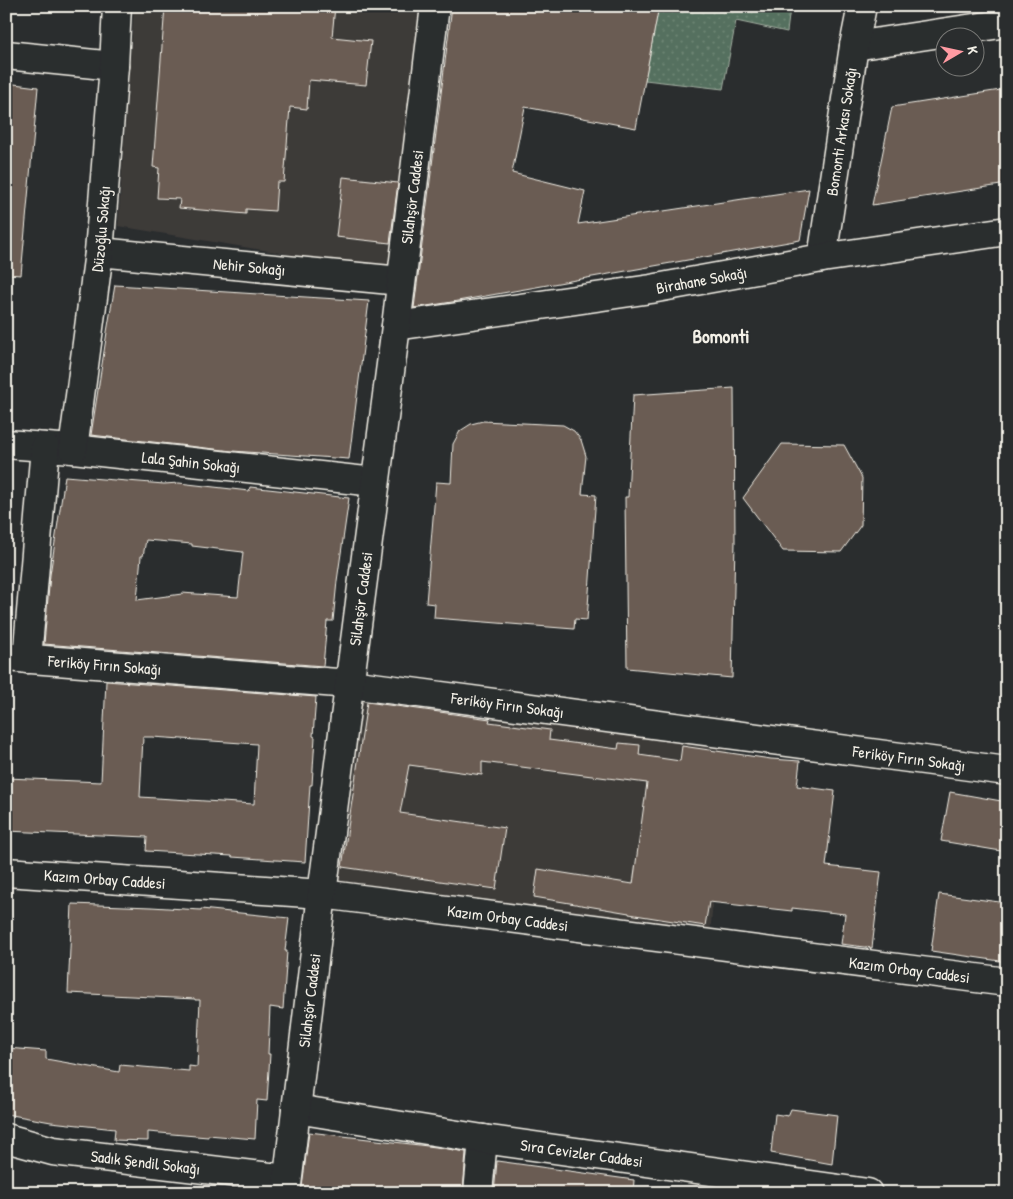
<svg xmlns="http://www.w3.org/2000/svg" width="1013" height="1199" viewBox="0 0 1013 1199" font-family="'Patrick Hand',sans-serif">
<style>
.built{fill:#3e3b39}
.grass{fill:url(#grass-dots);stroke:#a4b0a3}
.building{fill:#6b5c53;stroke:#f4f1e8;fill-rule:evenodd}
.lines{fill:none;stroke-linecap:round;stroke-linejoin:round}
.street-casing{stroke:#f4f1e8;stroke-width:31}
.secondary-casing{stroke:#f4f1e8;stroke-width:31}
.street{stroke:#2a2d2e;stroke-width:28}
.secondary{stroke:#2a2d2e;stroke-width:28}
.labels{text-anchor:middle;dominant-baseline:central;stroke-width:4;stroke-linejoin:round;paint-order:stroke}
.street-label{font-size:16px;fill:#f4f1e8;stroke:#2a2d2e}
.quarter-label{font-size:19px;font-weight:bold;fill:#f4f1e8;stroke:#2a2d2e}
</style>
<defs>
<pattern id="grass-dots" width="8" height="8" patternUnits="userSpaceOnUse" patternTransform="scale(1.25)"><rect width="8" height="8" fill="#55705e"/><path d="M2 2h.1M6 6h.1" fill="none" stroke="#6e8575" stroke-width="1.8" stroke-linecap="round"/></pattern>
</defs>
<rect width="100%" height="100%" fill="#2a2d2e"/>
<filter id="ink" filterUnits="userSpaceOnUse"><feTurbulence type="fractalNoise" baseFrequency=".02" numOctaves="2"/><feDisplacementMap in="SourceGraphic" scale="10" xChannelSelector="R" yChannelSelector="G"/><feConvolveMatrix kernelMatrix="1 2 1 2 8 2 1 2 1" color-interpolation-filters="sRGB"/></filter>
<g filter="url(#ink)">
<g class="built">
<polygon points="134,6 426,6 395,272 118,226"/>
<polygon points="354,694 728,741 710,934 331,882"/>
</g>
<polygon class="grass" points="659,6 788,6 790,8 787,32 736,21 723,89 645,80"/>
<g class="building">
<polygon points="165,6 335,6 332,37 371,41 366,85 309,80 307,109 290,107 284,182 277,182 275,211 246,209 246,214 179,208 180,199 157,198 159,168 153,167"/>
<polygon points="452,6 659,6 636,128 525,107 512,173 585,191 578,224 809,189 800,240 452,302 414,308"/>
<polygon points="6,83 38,87 21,275 6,274"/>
<polygon points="1007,89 1007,184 872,205 892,107"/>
<polygon points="343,177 398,183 390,243 336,237"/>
<polygon points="115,285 369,301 349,459 232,451 91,435 107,332"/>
<polygon points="734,388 735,542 732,678 627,668 625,497 628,497 633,395"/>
<polygon points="483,421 563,425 574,431 581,440 586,456 582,494 596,495 587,620 575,619 574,629 434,618 435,604 426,603 436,482 451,483 453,444 460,431 471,424"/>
<polygon points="782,444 844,445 862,478 861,525 841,552 783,551 743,498"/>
<path d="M65 476 164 484 179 483 249 491 250 487 349 498 337 581 333 621H327L323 666 44 644 50 575ZM146 540 192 544V546L243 552 238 597 182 593V594L137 600 141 556H143Z"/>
<path d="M106 681 316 697 313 736 315 737 312 785H310L305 862 232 857V856L146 851 147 837 6 831 7 778 101 782ZM143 737H152L257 744 254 804 140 797Z"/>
<polygon points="367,702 490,719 489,722 550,730 549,740 618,749 619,743 640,745 639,755 680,761 682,746 771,759 800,761 797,786 835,791 826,866 881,872 872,948 841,944 845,914 792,908 792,911 709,902 705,926 629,914 629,913 534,897 538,869 633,884 647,783 482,762 482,775 409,765 400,813 505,828 496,889 342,867"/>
<polygon points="950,792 1007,802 1007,852 941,841"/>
<polygon points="939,894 1007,903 1007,962 931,951"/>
<polygon points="72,904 151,907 201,910 201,909 289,918 285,951 287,951 283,1009 270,1007 268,1054 270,1054 267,1101 257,1100 255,1139 208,1135 208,1137 148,1132 148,1141 114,1140 115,1129 51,1122 6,1114 6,1048 46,1051 46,1059 119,1072 120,1065 189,1071 189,1066 197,1067 200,1000 195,1000 195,999 68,993"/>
<polygon points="791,1109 837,1115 832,1164 771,1153 775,1114 788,1116"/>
<polygon points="309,1132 436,1147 466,1152 463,1193 351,1193 302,1187"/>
<polygon points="497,1161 634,1180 633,1193 494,1193"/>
</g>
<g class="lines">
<g class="street-casing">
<g id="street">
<polyline points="854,46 1007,23"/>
<polyline points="6,55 114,66"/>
<path id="s1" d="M99 252 401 281"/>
<path id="s2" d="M822 258 854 46 862 6"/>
<path id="s3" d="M396 326 651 289 822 258 1007 231"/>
<path id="s4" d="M6 444 73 449 375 482"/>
<path id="s5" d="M73 449 99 252 114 66 117 6"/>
<path id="s6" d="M6 657 350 684 1007 771"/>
<polyline points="27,659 45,447"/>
<polyline points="478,1193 483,1139"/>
</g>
</g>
<g class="secondary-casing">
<g id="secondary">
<path id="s7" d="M6 872 322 894 1007 982"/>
<path id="s8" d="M296 1109 483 1139 868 1193"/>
<path id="s9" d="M6 1138 53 1151 287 1179"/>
<path id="s10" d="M286 1193 322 894 396 326 435 6"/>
</g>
</g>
<use href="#street" class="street"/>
<use href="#secondary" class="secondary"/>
</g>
</g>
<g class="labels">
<g class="street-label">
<text stroke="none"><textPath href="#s2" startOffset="128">Bomonti Arkası Sokağı</textPath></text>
<text stroke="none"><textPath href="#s10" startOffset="1004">Silahşör Caddesi</textPath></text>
<text stroke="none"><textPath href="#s5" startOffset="222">Düzoğlu Sokağı</textPath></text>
<text stroke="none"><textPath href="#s1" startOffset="151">Nehir Sokağı</textPath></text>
<text stroke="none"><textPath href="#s3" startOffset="309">Birahane Sokağı</textPath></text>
<text stroke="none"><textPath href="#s4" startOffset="186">Lala Şahin Sokağı</textPath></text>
<text stroke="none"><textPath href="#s10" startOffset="599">Silahşör Caddesi</textPath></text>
<text stroke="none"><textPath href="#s6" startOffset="99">Feriköy Fırın Sokağı</textPath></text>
<text stroke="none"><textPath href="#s6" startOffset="504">Feriköy Fırın Sokağı</textPath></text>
<text stroke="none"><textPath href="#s6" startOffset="909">Feriköy Fırın Sokağı</textPath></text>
<text stroke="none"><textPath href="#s7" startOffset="99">Kazım Orbay Caddesi</textPath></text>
<text stroke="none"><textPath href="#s7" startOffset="504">Kazım Orbay Caddesi</textPath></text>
<text stroke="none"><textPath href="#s7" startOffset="909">Kazım Orbay Caddesi</textPath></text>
<text stroke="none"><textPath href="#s10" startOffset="194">Silahşör Caddesi</textPath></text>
<text stroke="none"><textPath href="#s8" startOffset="289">Sıra Cevizler Caddesi</textPath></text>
<text stroke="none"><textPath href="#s9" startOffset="142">Sadık Şendil Sokağı</textPath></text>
</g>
<g class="quarter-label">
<text x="721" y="336">Bomonti</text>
</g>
</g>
<rect width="1013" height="1199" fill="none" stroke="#2a2d2e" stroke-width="25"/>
<rect x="12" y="12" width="988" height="1174" fill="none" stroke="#f4f1e8" stroke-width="2" filter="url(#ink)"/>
<g transform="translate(960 52) rotate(81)"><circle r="24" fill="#2a2d2e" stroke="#7b7b78"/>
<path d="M0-4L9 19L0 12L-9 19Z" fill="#ff9aa2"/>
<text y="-8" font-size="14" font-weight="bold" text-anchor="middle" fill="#f4f1e8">K</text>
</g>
</svg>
